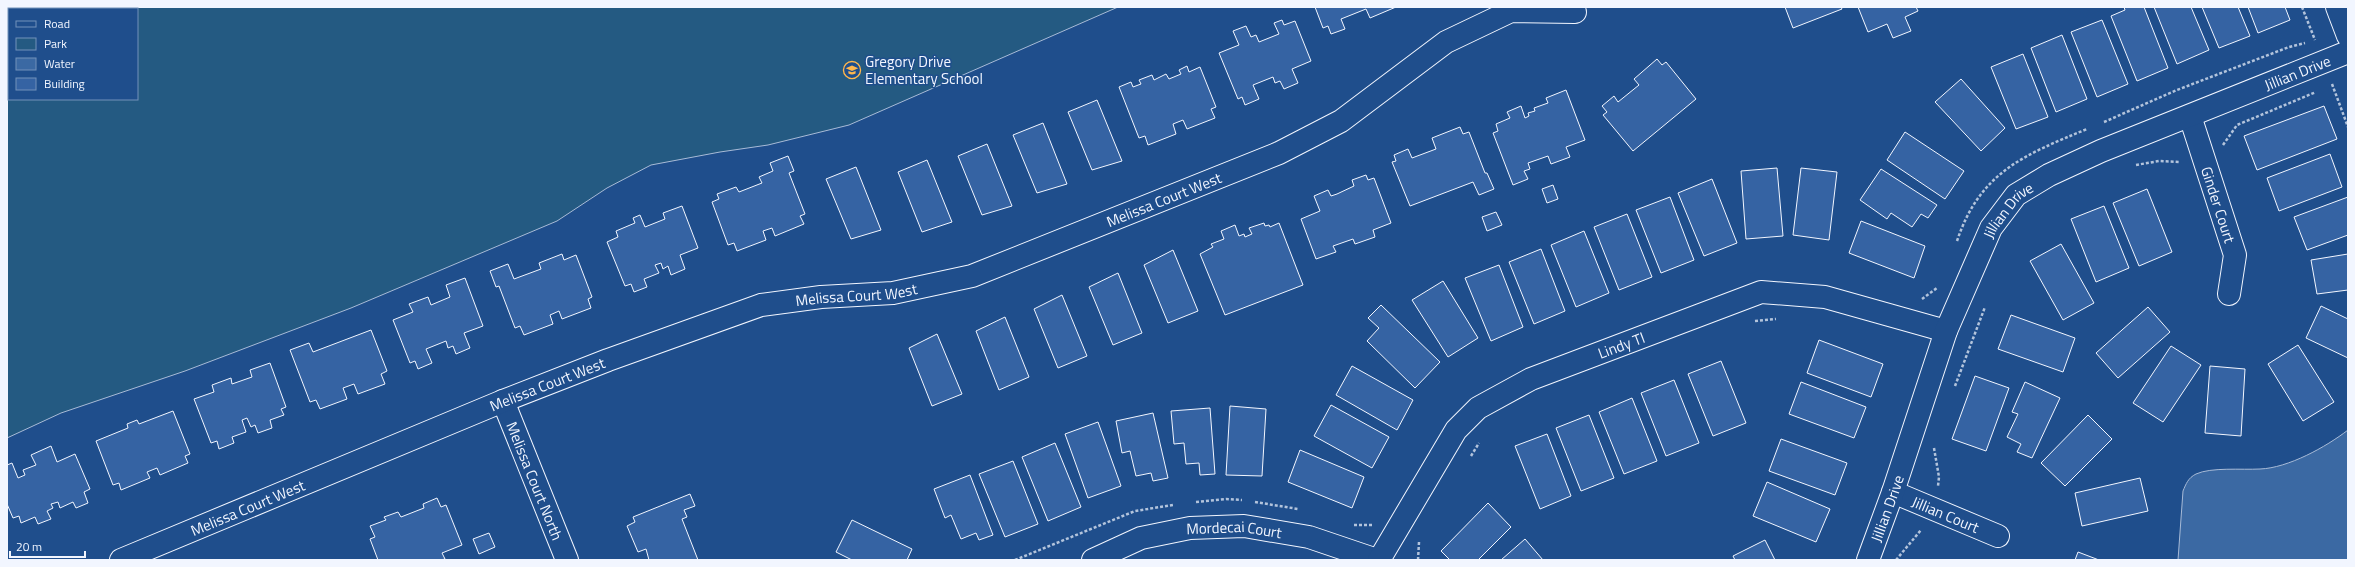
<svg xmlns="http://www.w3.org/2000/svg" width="2355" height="567" viewBox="0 0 2355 567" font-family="'Titillium Web',sans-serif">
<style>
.green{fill:#245a82;stroke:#a8bbd7;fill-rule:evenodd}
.water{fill:#3b69a3;stroke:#a8bbd7}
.building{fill:#3563a3;stroke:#f2f6ff}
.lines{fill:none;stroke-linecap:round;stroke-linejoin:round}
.street-casing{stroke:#f2f6ff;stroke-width:24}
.secondary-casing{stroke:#f2f6ff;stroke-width:24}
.path{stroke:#b3c4dc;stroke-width:2.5;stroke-dasharray:3 2;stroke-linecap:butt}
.street{stroke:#1f4e8c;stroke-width:22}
.secondary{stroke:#1f4e8c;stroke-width:22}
.labels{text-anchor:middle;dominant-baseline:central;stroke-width:3;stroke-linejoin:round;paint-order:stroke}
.poi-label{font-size:15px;fill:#f2f6ff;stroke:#1f4e8c;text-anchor:start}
.street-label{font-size:15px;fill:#f2f6ff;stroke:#1f4e8c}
</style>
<rect width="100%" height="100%" fill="#1f4e8c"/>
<path class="green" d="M7 7H1118L849 125 768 145 720 152 651 165 607 188 557 221 351 308 185 371 61 413 7 438ZM9 9H137V99H9Z"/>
<path class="water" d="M2348 430V560H2178L2183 491C2186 484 2188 478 2196 474 2211 467 2242 470 2260 469 2288 468 2326 447 2348 430Z"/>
<g class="building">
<polygon points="1315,7 1396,7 1370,18 1366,9 1341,19 1345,29 1331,34 1328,26 1323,28"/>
<polygon points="1785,7 1841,7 1842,9 1793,28"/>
<polygon points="1858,7 1916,7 1918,11 1905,17 1911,31 1893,38 1887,24 1868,32"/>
<polygon points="2124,7 2144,7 2168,68 2137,81 2111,16 2125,10"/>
<polygon points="2154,7 2191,7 2209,50 2177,64"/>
<polygon points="2202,7 2238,7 2250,36 2219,48"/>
<polygon points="2248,7 2285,7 2290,20 2258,33"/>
<polygon points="1282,20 1284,25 1295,21 1311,61 1292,69 1298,83 1284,89 1280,81 1275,83 1273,77 1253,85 1259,99 1245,105 1242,97 1238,99 1219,53 1239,45 1233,31 1246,26 1251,37 1256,35 1259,42 1279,34 1274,23"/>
<polygon points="2102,20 2128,84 2097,97 2071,32"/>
<polygon points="2062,35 2087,99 2056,112 2031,48"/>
<polygon points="2023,54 2048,117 2016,129 1991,67"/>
<polygon points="1657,59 1662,65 1666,62 1696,99 1633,151 1603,115 1607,112 1602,106 1614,96 1618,102 1639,85 1634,79"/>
<polygon points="1187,66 1189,72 1200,67 1216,107 1211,109 1215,118 1187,129 1183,120 1173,124 1176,134 1148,145 1145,136 1139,138 1119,87 1131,82 1133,87 1141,84 1139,80 1152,75 1154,80 1166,74 1169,79 1181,74 1179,70"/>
<polygon points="1961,79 2005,128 1981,151 1935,102"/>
<polygon points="1566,90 1585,140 1566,147 1570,157 1551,164 1548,156 1528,163 1530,169 1524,171 1528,179 1513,185 1493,133 1498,131 1496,124 1510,118 1507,112 1521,106 1525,118 1529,116 1528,113 1535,111 1534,108 1548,103 1546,98"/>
<polygon points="1097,100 1122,161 1092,170 1068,112"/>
<polygon points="2324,106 2337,139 2257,170 2244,136"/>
<polygon points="1043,123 1067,184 1037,193 1013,135"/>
<polygon points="1460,127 1463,134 1469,132 1485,173 1487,173 1494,189 1479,195 1473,182 1410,206 1392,162 1396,161 1394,155 1408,149 1412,158 1436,149 1432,138"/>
<polygon points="1905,132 1964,171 1945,199 1887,160"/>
<polygon points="987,144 1012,206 982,215 958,156"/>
<polygon points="2330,154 2342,187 2279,211 2267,178"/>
<polygon points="788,156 794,171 789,173 805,214 800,216 804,224 775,236 772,228 763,231 766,240 737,251 734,243 728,245 712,202 719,199 717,194 736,187 739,192 762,183 759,177 773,171 770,163"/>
<polygon points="927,160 952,222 922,232 898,172"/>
<polygon points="856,167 881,230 851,239 826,179"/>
<polygon points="1777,168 1783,236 1746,239 1741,171"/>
<polygon points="1801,168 1837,172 1829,240 1793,235"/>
<polygon points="1881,169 1937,205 1928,218 1921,214 1912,227 1891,213 1887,219 1860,200"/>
<polygon points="1366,175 1368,180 1374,178 1391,223 1373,230 1375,237 1355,244 1353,239 1333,246 1336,252 1316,259 1301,219 1320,211 1314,196 1328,190 1331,196 1337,194 1354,186 1352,180"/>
<polygon points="1712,179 1737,243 1704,256 1678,193"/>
<polygon points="1553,185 1558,199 1547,203 1542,189"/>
<polygon points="2147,189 2172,252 2139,266 2113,203"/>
<polygon points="1670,197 1694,260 1661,273 1636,210"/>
<polygon points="2348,197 2348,235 2307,250 2294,217"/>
<polygon points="682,206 698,248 680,255 685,269 671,275 668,266 663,269 661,263 655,265 659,273 644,279 647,287 634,292 631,284 625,286 607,242 618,237 616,231 635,223 633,218 640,215 645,227 665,219 663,213"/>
<polygon points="2104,206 2129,268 2096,282 2071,219"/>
<polygon points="1496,212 1502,225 1487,231 1482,217"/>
<polygon points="1627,214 1652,277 1619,290 1594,227"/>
<polygon points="1861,221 1925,246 1914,278 1849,253"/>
<polygon points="1264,223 1265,226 1269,225 1270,227 1279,223 1303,285 1225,315 1200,254 1213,247 1211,244 1224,239 1221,231 1235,225 1239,236 1244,234 1245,237 1252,234 1249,228"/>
<polygon points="1584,231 1609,293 1576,307 1551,245"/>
<polygon points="2061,244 2094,303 2063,320 2030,261"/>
<polygon points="1541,249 1565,311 1534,324 1509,262"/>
<polygon points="1173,250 1198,311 1168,323 1144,265"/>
<polygon points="562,254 564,260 576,255 592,297 588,299 591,308 562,319 559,311 550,315 553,324 524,335 520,326 515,328 499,286 496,287 490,271 508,264 514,279 541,269 539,263"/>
<polygon points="2348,254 2348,290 2317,294 2311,260"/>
<polygon points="1499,265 1523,327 1491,341 1465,278"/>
<polygon points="1118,273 1142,333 1113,345 1089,287"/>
<polygon points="465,278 483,326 464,333 470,348 456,354 453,346 448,348 446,341 426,349 432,363 418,369 415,361 410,363 393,320 413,312 409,304 428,297 431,305 450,297 446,285"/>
<polygon points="1443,281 1478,338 1448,357 1412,300"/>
<polygon points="1062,295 1087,356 1058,368 1034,309"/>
<polygon points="1381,305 1440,362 1415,388 1367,341 1379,328 1368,318"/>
<polygon points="2321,306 2348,319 2348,358 2306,338"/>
<polygon points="2148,307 2170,332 2118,378 2096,353"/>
<polygon points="2011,315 2075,338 2063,372 1998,349"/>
<polygon points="1005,317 1029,377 999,390 976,331"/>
<polygon points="371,330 387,371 381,374 385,384 358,394 354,384 343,388 347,399 320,409 316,400 310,402 290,350 309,343 313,352"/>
<polygon points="937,334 962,394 932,406 909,348"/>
<polygon points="1819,340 1883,364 1871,397 1807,373"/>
<polygon points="2298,345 2334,402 2303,421 2268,364"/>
<polygon points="2171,346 2201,365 2163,422 2133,403"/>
<polygon points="1721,361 1746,423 1713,436 1688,374"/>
<polygon points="270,363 286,407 281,409 284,415 270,420 272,428 258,433 255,425 251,427 247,418 242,420 246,432 232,437 234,443 219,449 217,441 211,443 194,399 214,392 212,385 231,378 232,384 252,377 250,370"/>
<polygon points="1352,366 1413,400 1397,430 1336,395"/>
<polygon points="2210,366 2245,369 2241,436 2205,433"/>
<polygon points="1975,376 2009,388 1986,451 1952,439"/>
<polygon points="1674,380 1699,443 1666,456 1641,393"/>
<polygon points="1801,382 1866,407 1854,438 1789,414"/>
<polygon points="2025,382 2060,398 2032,458 2017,452 2021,444 2007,437 2018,414 2012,412"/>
<polygon points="1632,398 1657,461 1624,474 1599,412"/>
<polygon points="1331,405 1389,437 1372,468 1314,436"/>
<polygon points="1230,406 1266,409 1262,476 1226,475"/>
<polygon points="1210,408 1215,474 1200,475 1199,463 1186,464 1184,443 1174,444 1171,411"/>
<polygon points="173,411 190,454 185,456 188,463 160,475 157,468 147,472 150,478 121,490 119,483 113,485 96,441 128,428 127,424 137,420 139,424"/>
<polygon points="1153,413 1168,478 1153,481 1151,473 1136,476 1130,451 1122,453 1116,421"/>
<polygon points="1589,415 1614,478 1581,491 1556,428"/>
<polygon points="2088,415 2112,439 2065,486 2041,463"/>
<polygon points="1098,422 1121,486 1088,498 1065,434"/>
<polygon points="1547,434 1571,496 1540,509 1515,446"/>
<polygon points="1781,439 1847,463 1835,495 1769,471"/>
<polygon points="1055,443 1081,507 1048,521 1022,457"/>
<polygon points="51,446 57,462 75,454 90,489 84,492 88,503 76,508 73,502 60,508 58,502 51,504 53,508 47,511 51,519 38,524 35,517 21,523 19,516 13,518 7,504 7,465 12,463 18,478 25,475 23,470 36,465 31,455"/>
<polygon points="1300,450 1364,477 1352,508 1288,482"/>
<polygon points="1013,461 1038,524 1005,537 979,474"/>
<polygon points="970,475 993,535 979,540 976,533 961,539 951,515 945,518 934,489"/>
<polygon points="2140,478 2148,511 2082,526 2075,493"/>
<polygon points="1767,482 1830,509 1816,542 1753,516"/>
<polygon points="690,494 695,506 684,510 687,517 682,519 698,560 649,560 646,549 638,552 627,526 635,522 633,517"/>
<polygon points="437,498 441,507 446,505 462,545 442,553 445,559 441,560 378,560 370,539 375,537 370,526 386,520 384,517 398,512 401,517 424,508 423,504"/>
<polygon points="1488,503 1511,527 1478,560 1450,560 1441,551"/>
<polygon points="852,520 912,549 907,560 852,560 836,552"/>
<polygon points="489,533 495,547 479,554 473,539"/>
<polygon points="1525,539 1543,560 1501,560"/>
<polygon points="1765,540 1775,560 1735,560 1733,556"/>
<polygon points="2078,552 2099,560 2075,560"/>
</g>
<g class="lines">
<g class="street-casing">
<g id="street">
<path id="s1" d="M2190 116 2235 255 2229 294"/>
<path id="s2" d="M503 401 567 560"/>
<path id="s3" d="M1893 492 1998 536"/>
<path id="s4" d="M121 560 503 401 608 360 761 305 821 297 893 293 972 276 1279 153 1341 121 1446 42 1511 11 1575 12"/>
<path id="s5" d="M1093 560 1141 538 1190 528 1244 526 1309 537 1377 560"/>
<path id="s6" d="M1379 560 1456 430 1478 408 1531 379 1761 292 1825 297 1946 331"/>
<path id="s7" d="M1868 560 1893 492 1946 331 1991 228 2016 195 2049 175 2101 151 2348 52"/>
</g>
</g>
<g class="secondary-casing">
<polyline id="secondary" points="2337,7 2348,36"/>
</g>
<g class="path">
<polyline points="2302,7 2315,40"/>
<polyline points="2332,84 2348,127"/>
<polyline points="2104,122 2177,90 2289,47 2305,43"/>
<polyline points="2223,145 2237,125 2316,92"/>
<polyline points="2136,165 2159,161 2180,162"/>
<path d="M1957 241C1980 172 2024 155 2087 129"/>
<polyline points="1922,299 1937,288"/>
<polyline points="1755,321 1776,319"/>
<polyline points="1955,386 1985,307"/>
<polyline points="1934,448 1939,477 1938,486"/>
<polyline points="1471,456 1479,443"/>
<polyline points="1196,502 1226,499 1242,500"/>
<polyline points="1255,502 1298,509"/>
<polyline points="1354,525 1373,525"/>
<polyline points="1015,560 1135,511 1173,505"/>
<polyline points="1418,560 1419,542"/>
<polyline points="1896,560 1921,530"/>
</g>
<use href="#street" class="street"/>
<use href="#secondary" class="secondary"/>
</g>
<defs>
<g id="school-ring" transform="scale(0.9)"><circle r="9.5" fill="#1f4e8c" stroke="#ffb74d" stroke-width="1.5"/><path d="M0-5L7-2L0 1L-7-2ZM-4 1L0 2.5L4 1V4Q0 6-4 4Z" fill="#ffb74d"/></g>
</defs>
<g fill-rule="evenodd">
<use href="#school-ring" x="852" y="70"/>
</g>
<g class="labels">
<g class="poi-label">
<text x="865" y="61">Gregory Drive<tspan x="865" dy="17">Elementary School</tspan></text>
</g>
<g class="street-label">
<text stroke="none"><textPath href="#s7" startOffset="703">Jillian Drive</textPath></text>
<text stroke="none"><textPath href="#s4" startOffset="1109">Melissa Court West</textPath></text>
<text stroke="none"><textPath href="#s1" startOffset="93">Ginder Court</textPath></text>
<text stroke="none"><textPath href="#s7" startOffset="379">Jillian Drive</textPath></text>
<text stroke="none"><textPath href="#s4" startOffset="785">Melissa Court West</textPath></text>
<text stroke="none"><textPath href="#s6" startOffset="339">Lindy Tl</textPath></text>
<text stroke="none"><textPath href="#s4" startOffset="461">Melissa Court West</textPath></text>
<text stroke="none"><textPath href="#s2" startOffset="86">Melissa Court North</textPath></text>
<text stroke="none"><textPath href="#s4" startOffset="137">Melissa Court West</textPath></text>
<text stroke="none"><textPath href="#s7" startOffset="55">Jillian Drive</textPath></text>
<text stroke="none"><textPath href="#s3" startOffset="57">Jillian Court</textPath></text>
<text stroke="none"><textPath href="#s5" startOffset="147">Mordecai Court</textPath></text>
</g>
</g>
<rect width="2355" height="567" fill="none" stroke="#f2f6ff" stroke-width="16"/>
<rect x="8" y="8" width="130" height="92" fill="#1f4e8c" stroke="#7391ba"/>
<rect x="16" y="21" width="20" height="6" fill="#1f4e8c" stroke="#7391ba"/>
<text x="44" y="28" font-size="12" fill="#f2f6ff">Road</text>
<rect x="16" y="38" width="20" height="12" fill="#245a82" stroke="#7391ba"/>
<text x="44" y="48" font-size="12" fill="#f2f6ff">Park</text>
<rect x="16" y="58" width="20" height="12" fill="#3b69a3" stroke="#7391ba"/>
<text x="44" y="68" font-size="12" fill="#f2f6ff">Water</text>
<rect x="16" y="78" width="20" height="12" fill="#3563a3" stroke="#7391ba"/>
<text x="44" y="88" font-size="12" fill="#f2f6ff">Building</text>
<path d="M10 551v6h75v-6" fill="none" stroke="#f2f6ff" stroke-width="2"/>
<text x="16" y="551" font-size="12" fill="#f2f6ff" stroke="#1f4e8c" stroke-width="3" paint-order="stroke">20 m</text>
</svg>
